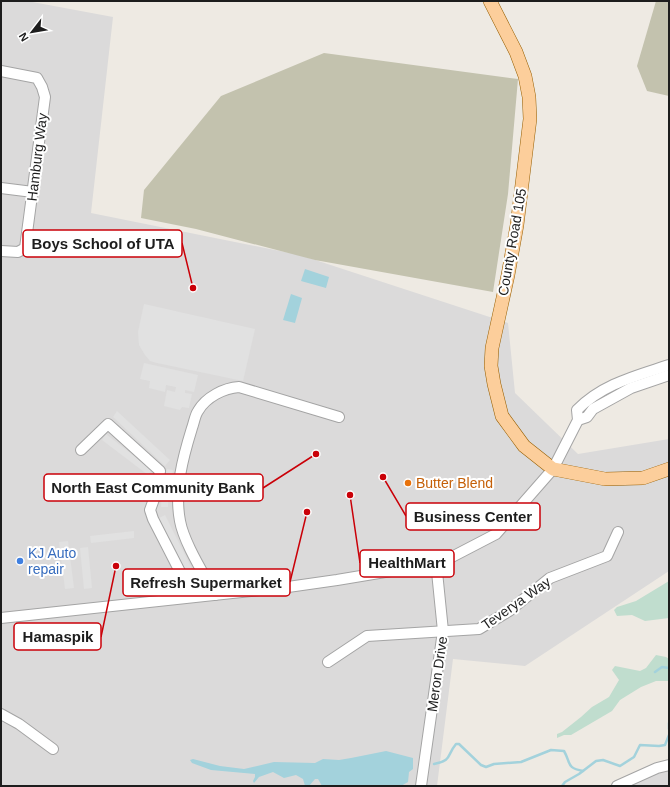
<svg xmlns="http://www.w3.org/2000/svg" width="670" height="787" viewBox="0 0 670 787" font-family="Arial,sans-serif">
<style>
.residential{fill:#dbdada}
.construction{fill:#c3c2ae}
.wetland{fill:#c0ddce}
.parking{fill:#e1e1e1}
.water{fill:#a3d2dc}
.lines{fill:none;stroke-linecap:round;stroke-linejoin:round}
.stream{stroke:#a3d2dc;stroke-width:2.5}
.minor-casing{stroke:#a4a4a4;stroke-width:12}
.major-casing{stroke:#965e00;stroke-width:14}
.minor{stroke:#fff;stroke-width:10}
.major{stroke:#fcce9b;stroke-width:13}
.food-dot{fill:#e8710a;stroke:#fff;stroke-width:1.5}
.shop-dot{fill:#3f7fe0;stroke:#fff;stroke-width:1.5}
.labels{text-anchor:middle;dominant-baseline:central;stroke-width:4;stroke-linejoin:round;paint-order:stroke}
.street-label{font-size:14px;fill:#1d1d1d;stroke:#fff}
.food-label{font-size:14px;fill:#c56008;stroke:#fff;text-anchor:start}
.shop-label{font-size:14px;fill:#366cbe;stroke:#fff;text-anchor:start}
.leader{fill:none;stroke:#ca0008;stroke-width:1.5}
.callout-dot{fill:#ca0008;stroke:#fff;stroke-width:1.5}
.callout{fill:#fff;stroke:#ca0008;stroke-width:1.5}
.callout-label{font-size:15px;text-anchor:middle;font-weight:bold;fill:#1d1d1d}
</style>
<rect width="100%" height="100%" fill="#eeeae3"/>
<g class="residential">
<polygon points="1,1 27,1 113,17 91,213 300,255 508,323 515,393 578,454 669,439 669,571 525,666 453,659 437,786 1,786"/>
<polygon points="669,766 669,786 615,786"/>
</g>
<g class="construction">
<polygon points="656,1 669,1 669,96 647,91 637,66"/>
<polygon points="324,53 518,79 508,194 493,292 315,260 196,229 141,218 144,190 221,96"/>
</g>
<g class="wetland">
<polygon points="669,581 669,618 645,621 632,615 617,616 614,610 617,607 636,601"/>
<polygon points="656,655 666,657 669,659 669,681 656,681 641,687 620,700 612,711 571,735 564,735 557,738 557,734 562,732 581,717 592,707 609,697 619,680 612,670 615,666 640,671 646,668"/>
</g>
<g class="parking">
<polygon points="144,304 255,329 243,381 157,363 150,361 145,355 139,345 138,332"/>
<polygon points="144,363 198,375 194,392 185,390 185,393 192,394 189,408 182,407 180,410 164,406 167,390 175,392 176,387 166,385 165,392 149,388 150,381 140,379"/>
<polygon points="117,411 170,460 165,466 113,417"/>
<polygon points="106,434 152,470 148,475 102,440"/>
<polygon points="167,469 173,470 169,488 168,507 161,507 162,488"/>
<polygon points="165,515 197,579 191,583 159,518"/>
<polygon points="134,531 134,538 91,543 90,536"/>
<polygon points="68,541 74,588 65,589 59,542"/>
<polygon points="88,547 92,588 84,589 80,548"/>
</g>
<g class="water">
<polygon points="305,269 329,277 326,288 301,281"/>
<polygon points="291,294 302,298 295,323 283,320"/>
<polygon points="386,751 413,758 413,769 409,772 408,782 401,786 322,786 318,779 315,779 309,786 305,786 303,779 296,775 284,778 273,772 259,777 254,783 253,781 255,777 255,774 211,770 192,763 190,760 193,759 220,766 244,769 274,762 315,763 323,759 339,760 351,758"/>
</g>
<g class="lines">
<g class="stream">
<polyline points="655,672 662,667 669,668"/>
<polyline points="669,723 669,729"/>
<path d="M434 764C453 760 446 756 456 744H459L481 765 486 767 494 764 521 762 551 750 564 751C571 763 566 768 583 771"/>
<polyline points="562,786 565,782 579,774 596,761 603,760 620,766 634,757 640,745 659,746 665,745 669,735"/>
</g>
<g class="minor-casing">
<g id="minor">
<polyline points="1,71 37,78 42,87 45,97 25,248 18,252 1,251"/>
<polyline points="1,188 33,192"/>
<polyline points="578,420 587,417 593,409 631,388 669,375"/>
<polyline points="81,450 108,424 160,471 157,491 150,510 153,519 193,597"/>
<path d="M215 595C204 574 184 543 180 521 174 490 183 457 192 428 194 423 195 415 198 411 206 397 224 388 239 387L339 417"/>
<path d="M1 618 288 587 337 580 427 565 446 560 496 534 553 469 578 420 577 410C602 384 636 376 669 365"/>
<polyline points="328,662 367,636 479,629 509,611 550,578 607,556 618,532"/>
<polyline points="1,714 19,724 53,749"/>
<polyline points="421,786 443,631 436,562"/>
<polyline points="617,786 657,768 669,765"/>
</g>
</g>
<g class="major-casing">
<polyline id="major" points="490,1 516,52 525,76 529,97 530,119 517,225 508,275 492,348 491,366 494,384 502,416 524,446 553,469 605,479 643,478 669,469"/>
</g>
<use href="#minor" class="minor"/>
<use href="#major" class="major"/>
</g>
<circle class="food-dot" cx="408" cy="483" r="4"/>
<circle class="shop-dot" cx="20" cy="561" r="4"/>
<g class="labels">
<g class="street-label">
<text transform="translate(37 157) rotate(-83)">Hamburg Way</text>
<text transform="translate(512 242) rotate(-80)">County Road 105</text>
<text transform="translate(516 603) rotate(-35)">Teverya Way</text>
<text transform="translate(437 674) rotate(-82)">Meron Drive</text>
</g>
<g class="food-label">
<text x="416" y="483">Butter Blend</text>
</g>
<g class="shop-label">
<text x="28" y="553">KJ Auto<tspan x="28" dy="16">repair</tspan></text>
</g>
</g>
<path class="leader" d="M193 288L182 243M316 454L263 488M383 477L406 516M350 495L360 563M307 512L290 582M116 566L101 637"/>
<g class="callout-dot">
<circle cx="193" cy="288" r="4"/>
<circle cx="316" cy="454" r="4"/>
<circle cx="383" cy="477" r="4"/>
<circle cx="350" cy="495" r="4"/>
<circle cx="307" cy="512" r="4"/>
<circle cx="116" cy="566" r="4"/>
</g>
<g class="callout">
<rect x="23" y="230" width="159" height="27" rx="4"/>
<rect x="44" y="474" width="219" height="27" rx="4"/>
<rect x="406" y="503" width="134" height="27" rx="4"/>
<rect x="360" y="550" width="94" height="27" rx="4"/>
<rect x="123" y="569" width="167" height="27" rx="4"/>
<rect x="14" y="623" width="87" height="27" rx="4"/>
</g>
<g class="callout-label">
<text x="103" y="249">Boys School of UTA</text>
<text x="153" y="493">North East Community Bank</text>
<text x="473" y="522">Business Center</text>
<text x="407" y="568">HealthMart</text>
<text x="206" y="588">Refresh Supermarket</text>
<text x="58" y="642">Hamaspik</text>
</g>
<rect width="670" height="787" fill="none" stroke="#1d1d1d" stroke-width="4"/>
<g transform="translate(32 32) rotate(239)" stroke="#ffffff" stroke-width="3" paint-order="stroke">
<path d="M0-3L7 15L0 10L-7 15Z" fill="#1d1d1d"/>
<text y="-6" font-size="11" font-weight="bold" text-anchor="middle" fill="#1d1d1d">N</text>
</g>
</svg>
